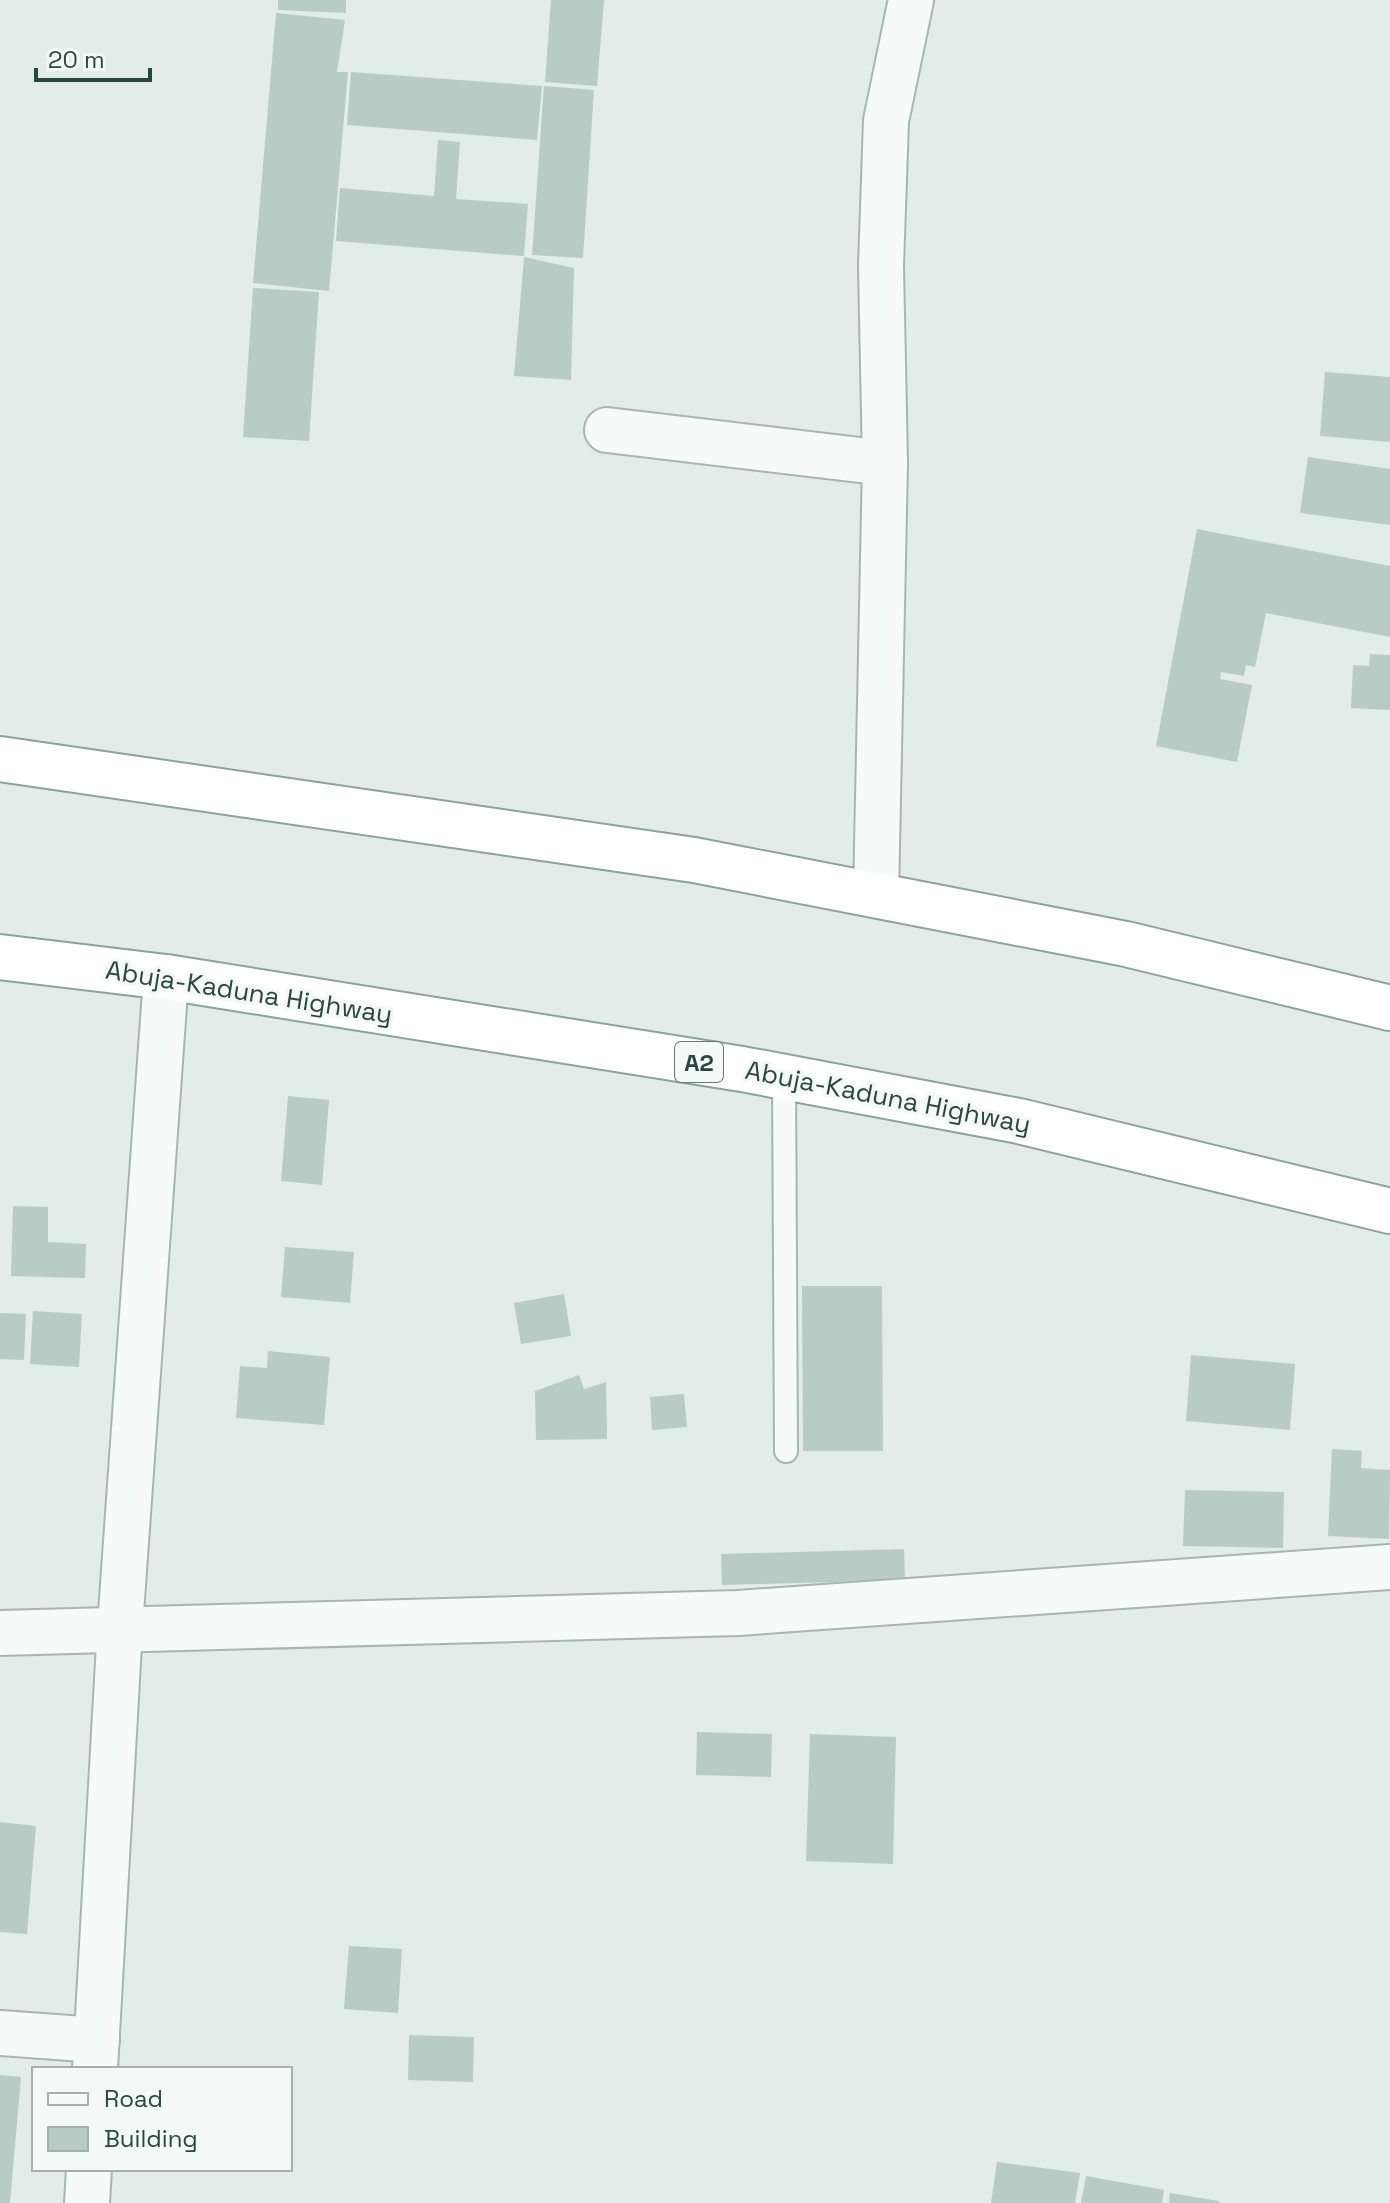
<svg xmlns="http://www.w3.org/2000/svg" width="1390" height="2203" viewBox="0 0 1390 2203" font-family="'Space Grotesk',sans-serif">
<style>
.building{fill:#b9cbc5}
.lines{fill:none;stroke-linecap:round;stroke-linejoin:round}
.service-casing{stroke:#a6b7b2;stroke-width:26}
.minor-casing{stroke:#a6b7b2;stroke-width:48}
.tertiary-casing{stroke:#a6b7b2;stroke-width:48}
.trunk-casing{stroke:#88a59b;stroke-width:48}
.service{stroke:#f6faf9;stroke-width:22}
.minor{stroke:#f6faf9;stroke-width:44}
.tertiary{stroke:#f6faf9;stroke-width:44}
.trunk{stroke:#fff;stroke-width:44}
.labels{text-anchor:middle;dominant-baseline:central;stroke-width:7;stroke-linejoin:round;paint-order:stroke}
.shield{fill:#f3f9f7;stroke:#657c76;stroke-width:2}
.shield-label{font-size:24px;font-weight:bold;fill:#28473e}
.street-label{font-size:26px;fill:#28473e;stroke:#f3f9f7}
</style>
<rect width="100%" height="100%" fill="#e2ece9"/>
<g class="building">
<polygon points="278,0 346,0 346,13 278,10"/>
<polygon points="551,0 604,0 597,86 545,82"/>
<polygon points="276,13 345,20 337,72 348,72 329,291 253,283"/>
<polygon points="351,72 542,86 537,140 347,125"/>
<polygon points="544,86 594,90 583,258 532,255"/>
<polygon points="438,140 460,142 456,199 528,204 524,256 336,241 340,188 434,196"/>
<polygon points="524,257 574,268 571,380 514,376"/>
<polygon points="253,288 319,292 309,441 243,437"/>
<polygon points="1325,372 1390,377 1390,442 1320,436"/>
<polygon points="1308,457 1390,469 1390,525 1300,513"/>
<polygon points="1197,529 1390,566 1390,637 1266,613 1255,667 1246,665 1244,676 1221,672 1220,679 1252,685 1237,762 1156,746"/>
<polygon points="1370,654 1390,655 1390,710 1351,708 1353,665 1369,666"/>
<polygon points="288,1096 329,1100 322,1185 281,1181"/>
<polygon points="13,1206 48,1207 48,1242 86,1244 85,1278 11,1276"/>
<polygon points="285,1247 354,1252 350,1303 281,1297"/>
<polygon points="802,1286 882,1286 883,1451 803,1451"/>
<polygon points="564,1294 571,1336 521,1344 514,1303"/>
<polygon points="33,1311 82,1314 79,1367 30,1364"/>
<polygon points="0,1313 26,1314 24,1360 0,1359"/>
<polygon points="268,1351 330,1357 324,1425 236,1418 240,1366 267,1368"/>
<polygon points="1191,1355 1295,1364 1290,1430 1186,1421"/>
<polygon points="579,1375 584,1389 606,1382 607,1439 536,1440 535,1391"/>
<polygon points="684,1394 687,1427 652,1430 650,1397"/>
<polygon points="1332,1449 1362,1451 1361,1468 1390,1470 1389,1539 1328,1536"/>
<polygon points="1185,1490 1284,1492 1283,1548 1183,1546"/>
<polygon points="904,1549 905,1580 722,1585 721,1554"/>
<polygon points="697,1732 772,1734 771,1777 696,1775"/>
<polygon points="810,1734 896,1737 893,1864 806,1861"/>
<polygon points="0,1822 36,1826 27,1934 0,1932"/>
<polygon points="349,1946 402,1949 398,2013 344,2009"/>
<polygon points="409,2035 474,2037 473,2082 408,2080"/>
<polygon points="0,2075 21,2077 10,2203 0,2203"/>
<polygon points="997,2162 1080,2173 1075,2203 991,2203"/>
<polygon points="1086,2176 1164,2190 1162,2203 1081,2203"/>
<polygon points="1170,2193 1219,2201 1219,2203 1169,2203"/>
</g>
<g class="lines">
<g class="service-casing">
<polyline id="service" points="784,1077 786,1451"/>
</g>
<g class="minor-casing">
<g id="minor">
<polyline points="607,430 885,463"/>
<polyline points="876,895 885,463 881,266 886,121 911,0"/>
<polyline points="0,1633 738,1613 1390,1567"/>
<polyline points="0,2033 97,2040"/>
</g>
</g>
<g class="tertiary-casing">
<g id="tertiary">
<polyline points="95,2069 120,1627 166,977"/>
<polyline points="87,2203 89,2169"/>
</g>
</g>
<g class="trunk-casing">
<g id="trunk">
<polyline points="0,759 694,860 1126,944 1390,1008"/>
<polyline points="0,957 166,977 742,1069 1019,1121 1390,1211"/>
</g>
</g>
<use href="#service" class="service"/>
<use href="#minor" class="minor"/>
<use href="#tertiary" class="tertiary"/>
<use href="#trunk" class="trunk"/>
</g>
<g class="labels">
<rect class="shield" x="675" y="1042" width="48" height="40" rx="6"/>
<g class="shield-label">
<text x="699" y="1062">A2</text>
</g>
<g class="street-label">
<text transform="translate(249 992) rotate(9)">Abuja-Kaduna Highway</text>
<text transform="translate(888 1097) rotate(11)">Abuja-Kaduna Highway</text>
</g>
</g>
<rect x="32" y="2067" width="260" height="104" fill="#f3f9f7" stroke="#a2b2ad" stroke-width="2"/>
<rect x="48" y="2093" width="40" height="12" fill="#f6faf9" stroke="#a2b2ad" stroke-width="2"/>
<text x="104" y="2107" font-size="24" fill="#28473e">Road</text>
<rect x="48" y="2127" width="40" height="24" fill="#b9cbc5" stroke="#a2b2ad" stroke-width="2"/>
<text x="104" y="2147" font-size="24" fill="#28473e">Building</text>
<path d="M36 68v12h114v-12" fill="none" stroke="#28473e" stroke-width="4"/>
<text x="48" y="68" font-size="24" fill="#28473e" stroke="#f3f9f7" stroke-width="6" paint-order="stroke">20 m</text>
</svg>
